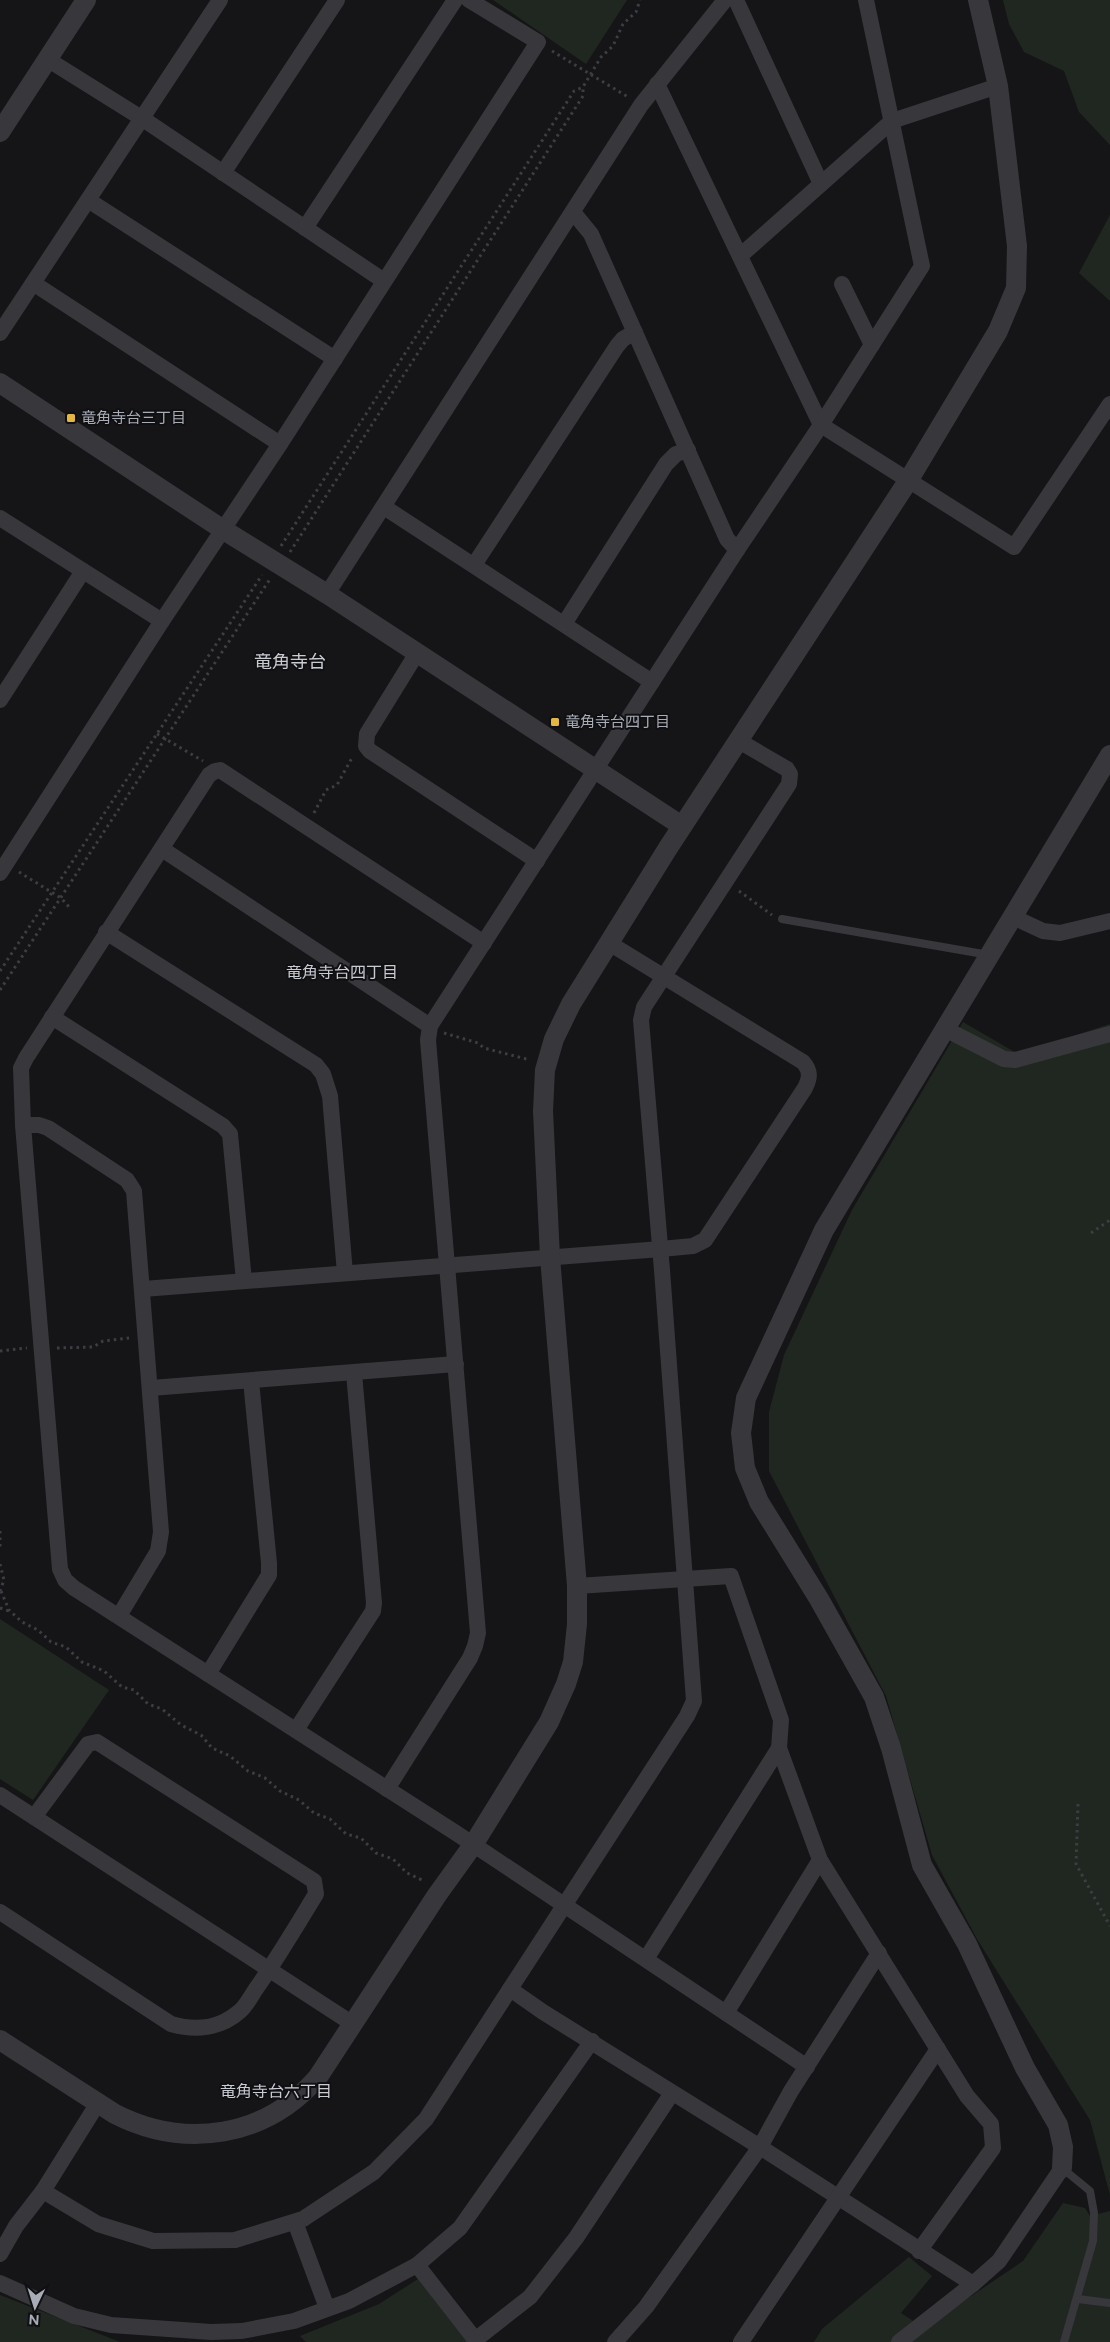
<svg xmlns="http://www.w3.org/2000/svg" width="1110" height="2342" viewBox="0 0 1110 2342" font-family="Figtree,'Noto Sans JP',sans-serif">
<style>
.green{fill:#202721}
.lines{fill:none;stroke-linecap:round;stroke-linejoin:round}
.path{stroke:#3d3e43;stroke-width:3;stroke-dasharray:2.5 4;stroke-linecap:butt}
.service{stroke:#37373c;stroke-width:8}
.minor{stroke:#37373c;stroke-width:16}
.tertiary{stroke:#37373c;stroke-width:20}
.poi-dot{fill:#e4b740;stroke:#101012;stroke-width:2}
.labels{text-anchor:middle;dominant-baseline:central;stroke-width:4;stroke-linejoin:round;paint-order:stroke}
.poi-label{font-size:15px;fill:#a8acb6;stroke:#101012;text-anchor:start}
.neighbourhood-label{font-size:16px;fill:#c9cbd2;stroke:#101012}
.quarter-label{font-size:18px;fill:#c9cbd2;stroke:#101012}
</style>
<rect width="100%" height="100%" fill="#151517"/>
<g class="green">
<polygon points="493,0 627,0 586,64"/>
<polygon points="1003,0 1110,0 1110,145 1079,112 1064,71 1024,52 1009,24"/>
<polygon points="1110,215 1110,301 1079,273"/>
<polygon points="963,1022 1018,1054 1110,1024 1110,2195 1090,2120 977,1939 932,1855 886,1696 769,1471 769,1412 784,1355 852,1210"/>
<polygon points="0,1619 109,1690 33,1800 0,1779"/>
<polygon points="1063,2203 1085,2208 1090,2216 1110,2211 1110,2342 814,2342 822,2329 909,2257 932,2276 901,2313 924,2328 1023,2261"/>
<polygon points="418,2279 467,2342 306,2342 300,2336 379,2304"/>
<polygon points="0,2295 120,2342 0,2342"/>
</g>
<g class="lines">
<g class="path">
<polyline points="552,51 628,97"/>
<polyline points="281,546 574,91 583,87 601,57 613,46 623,24 636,12 640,0"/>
<polyline points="290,552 583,96 583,87"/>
<polyline points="157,734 203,761"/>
<polyline points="314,813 326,790 337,785 353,756"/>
<polyline points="19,872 61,898 70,908"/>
<polyline points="739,891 772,915"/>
<polyline points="0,971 262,575"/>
<polyline points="0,990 270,579"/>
<polyline points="444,1033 478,1043 484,1048 530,1060"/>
<polyline points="1091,1233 1110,1220"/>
<polyline points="57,1348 93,1347 103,1341 129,1338"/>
<polyline points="0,1351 27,1348"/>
<polyline points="0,1531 0,1550"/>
<polyline points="0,1564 4,1580 0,1591"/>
<polyline points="1,1591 9,1610 22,1622 38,1630 51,1642 66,1647 82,1662 104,1671 122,1687 134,1690 148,1704 162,1709 181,1725 201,1735 212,1748 230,1756 248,1771 265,1778 280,1791 299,1800 314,1813 330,1819 346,1834 361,1838 376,1853 393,1859 407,1873 424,1881"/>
<polyline points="0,1608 9,1611"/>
<polyline points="1078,1804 1076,1864 1110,1926"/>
</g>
<g class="service">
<polyline points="782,919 989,955"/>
<polyline points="1062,2168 1090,2191 1094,2213 1093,2241 1064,2342"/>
<polyline points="1078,2299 1110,2303"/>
</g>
<g class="minor">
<polyline points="736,0 821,184"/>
<polyline points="47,59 143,119 384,281"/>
<polyline points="657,84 821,425 1014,547 1110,404"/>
<polyline points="223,173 337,0"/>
<polyline points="88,200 335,359"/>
<polyline points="573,212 591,234 727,539 737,550"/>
<polyline points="305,228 455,0"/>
<polyline points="740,256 892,121 998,86"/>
<polyline points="33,283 280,444"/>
<polyline points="842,284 872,345"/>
<polyline points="0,333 220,0"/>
<polyline points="384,507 652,682"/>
<polyline points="0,518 162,621"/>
<polyline points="474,565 617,346 623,339 635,332"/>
<polyline points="327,594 641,105 725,0"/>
<polyline points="564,624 666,464 676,454 688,450"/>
<polyline points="417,653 367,734 366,746 370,751 537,861"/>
<polyline points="0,700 83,571"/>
<polyline points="739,741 787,769 790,774 789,784 644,1007 641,1020 662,1270 694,1701 687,1716 510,1989 543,2012 760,2147 973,2284"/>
<polyline points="162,849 430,1026"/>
<polyline points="0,873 162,621 280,444 538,42 469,0"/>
<polyline points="1013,917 1043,931 1060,933 1110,921"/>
<polyline points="106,932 316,1065 323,1074 330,1096 345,1273"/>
<polyline points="484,943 220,770 215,771 209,775 26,1058 21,1068 23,1125 60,1569 65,1580 74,1588 456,1833 807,2067"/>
<polyline points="52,1017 223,1126 230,1134 244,1281"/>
<polyline points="945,1029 1004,1059 1015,1060 1110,1034"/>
<polyline points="23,1125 39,1125 48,1128 127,1180 134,1191 161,1532 158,1551 119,1616"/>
<path d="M143 1289 661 1249 693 1246 705 1240 805 1088C810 1078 811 1071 803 1062L609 943"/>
<polyline points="151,1388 456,1364"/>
<polyline points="577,1586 731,1576 781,1720 779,1748 820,1860 967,2096 991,2124 993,2148 919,2251"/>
<polyline points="208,1674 269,1575 269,1563 251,1381"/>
<polyline points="296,1730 373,1611 374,1603 354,1373"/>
<polyline points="387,1789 470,1658 475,1646 478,1633 428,1040 430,1026 737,550 821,425 922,266 866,0"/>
<polyline points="0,1795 353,2024"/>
<path d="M0 1912 171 2024C195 2031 220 2029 240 2011 247 2005 252 1994 258 1986 278 1957 297 1925 316 1894L314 1881 97 1742 88 1744 34 1817"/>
<polyline points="646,1959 779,1748"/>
<polyline points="726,2013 820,1860"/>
<polyline points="43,2191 98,2224 153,2241 235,2240 303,2219 374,2172 426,2119 510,1989"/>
<polyline points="295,2222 327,2308"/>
<polyline points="0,2254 16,2226 43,2191 98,2103"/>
<polyline points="417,2265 477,2342"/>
<polyline points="0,2283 74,2316 111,2325 211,2332 242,2331 294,2321 349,2301 417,2265 460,2228 592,2041"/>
<polyline points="475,2340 530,2297 576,2238 672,2093"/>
<polyline points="615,2342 646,2307 760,2147 791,2091 879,1953"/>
<polyline points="741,2342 938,2049"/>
<polyline points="899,2342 973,2284 999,2261 1062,2168"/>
</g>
<g class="tertiary">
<polyline points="0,132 86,0"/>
<polyline points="0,383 222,529 327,594 682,826"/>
<path d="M0 2040 115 2114C186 2150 266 2137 318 2077L437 1895 473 1845 549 1722 566 1684 573 1662 577 1624V1586L550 1257 543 1111 545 1070 554 1039 571 1004 668 848 908 481 998 331 1016 288 1017 246 998 86 978 0"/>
<polyline points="1062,2168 1063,2147 1058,2125 1025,2068 967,1944 922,1865 891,1748 874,1697 819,1599 759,1502 745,1468 741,1433 746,1398 824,1230 1110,755"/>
</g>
</g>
<g class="poi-dot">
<rect x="66" y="413" width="10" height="10" rx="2.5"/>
<rect x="550" y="717" width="10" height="10" rx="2.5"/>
</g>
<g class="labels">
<g class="poi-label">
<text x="81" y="418">竜角寺台三丁目</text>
<text x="565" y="722">竜角寺台四丁目</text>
</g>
<g class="neighbourhood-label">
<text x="342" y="972">竜角寺台四丁目</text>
<text x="276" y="2091">竜角寺台六丁目</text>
</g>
<g class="quarter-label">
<text x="290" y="662">竜角寺台</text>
</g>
</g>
<g transform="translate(35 2307) rotate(184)" stroke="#101012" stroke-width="4" paint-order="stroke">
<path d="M0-4L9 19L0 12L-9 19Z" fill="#a8acb6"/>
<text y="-8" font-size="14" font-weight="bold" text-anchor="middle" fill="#a8acb6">N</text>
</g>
</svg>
